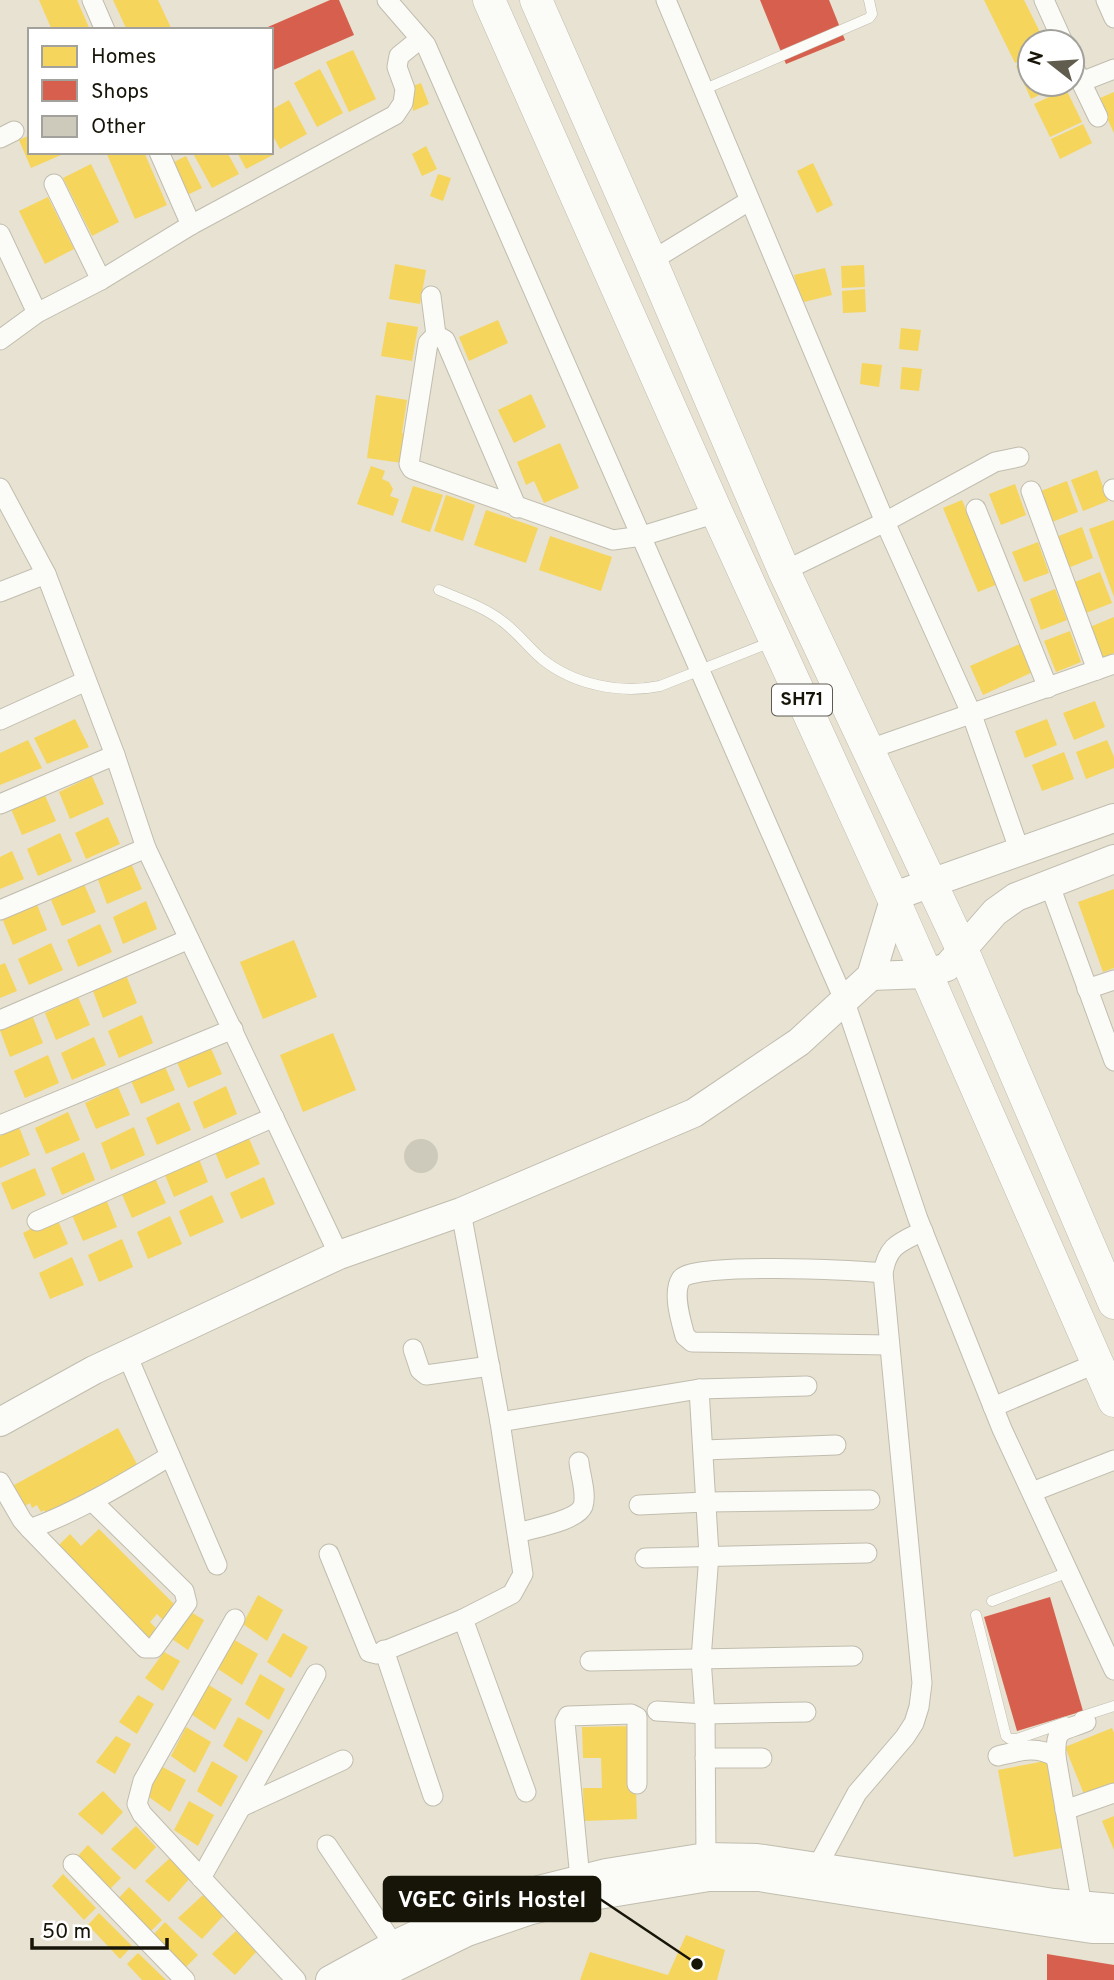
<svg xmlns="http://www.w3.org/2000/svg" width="1114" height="1980" viewBox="0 0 1114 1980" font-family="Overpass,sans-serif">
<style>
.homes{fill:#f6d55c}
.shops{fill:#d6604d}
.building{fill:#cecabb}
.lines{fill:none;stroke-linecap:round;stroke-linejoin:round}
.lane-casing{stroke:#c1bdae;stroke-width:11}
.street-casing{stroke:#c1bdae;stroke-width:21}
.secondary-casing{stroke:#c1bdae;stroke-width:30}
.primary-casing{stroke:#c1bdae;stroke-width:33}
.lane{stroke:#fbfbf8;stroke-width:10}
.street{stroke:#fbfbf8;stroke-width:19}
.secondary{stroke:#fbfbf8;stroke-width:28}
.primary{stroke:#fbfbf8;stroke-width:32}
.labels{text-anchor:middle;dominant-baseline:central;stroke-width:7;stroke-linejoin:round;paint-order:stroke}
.shield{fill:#fff;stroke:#5d5a52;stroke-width:2}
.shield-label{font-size:19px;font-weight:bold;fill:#171408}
.leader{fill:none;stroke:#171408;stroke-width:2.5}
.callout-dot{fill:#171408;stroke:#fff;stroke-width:2.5}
.callout{fill:#171408;stroke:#171408;stroke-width:2.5}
.callout-label{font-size:23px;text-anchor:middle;font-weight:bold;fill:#fff}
</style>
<rect width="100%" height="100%" fill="#e7e2d1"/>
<g class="homes">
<polygon points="39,0 77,0 90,30 52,30"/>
<polygon points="113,0 158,0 172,30 127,30"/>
<polygon points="984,0 1024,0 1045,42 1030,42 1030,56 1015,63"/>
<polygon points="353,50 376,99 349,112 326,62"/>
<polygon points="1030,59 1030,84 1062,84 1031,99 1016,66"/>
<polygon points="320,69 343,113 317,127 294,83"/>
<polygon points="421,83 429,104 413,111 413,86"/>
<polygon points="1066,89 1082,122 1050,137 1034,104"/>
<polygon points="1114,92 1114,133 1098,99"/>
<polygon points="289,100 307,134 280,149 271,132 271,110"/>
<polygon points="1083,124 1092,143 1060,159 1051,139"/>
<polygon points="30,135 30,152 68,152 31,168 19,140"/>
<polygon points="426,146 437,169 422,176 412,154"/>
<polygon points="106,152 144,152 167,205 135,219"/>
<polygon points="199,152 227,152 239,174 212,188 194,155"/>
<polygon points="237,152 271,152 273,155 246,169"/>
<polygon points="186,156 202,188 187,195 172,163"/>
<polygon points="813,163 833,205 817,213 797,171"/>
<polygon points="91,164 119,222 92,236 63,178"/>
<polygon points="438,174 451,178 443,201 430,196"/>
<polygon points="48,197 74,249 45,264 19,211"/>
<polygon points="395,264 426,270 420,304 389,299"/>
<polygon points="864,265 865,287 842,288 841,266"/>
<polygon points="825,268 832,295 800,303 794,275"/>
<polygon points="865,289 866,312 843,313 842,291"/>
<polygon points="498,320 508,343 469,361 459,337"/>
<polygon points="387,322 418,327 412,361 381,356"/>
<polygon points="901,328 921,330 918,351 899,349"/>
<polygon points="862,363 882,365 879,387 860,384"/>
<polygon points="902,367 922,369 919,391 900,389"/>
<polygon points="531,394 546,427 514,443 498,410"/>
<polygon points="376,395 407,400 402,433 406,434 402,463 367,458"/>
<polygon points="560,443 579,488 544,503 534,481 526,485 517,462"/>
<polygon points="371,466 385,471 382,479 389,482 393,489 390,496 399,499 393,516 357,504"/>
<polygon points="1097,470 1108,501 1083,511 1071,480"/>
<polygon points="1067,481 1078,512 1052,522 1041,491"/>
<polygon points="1015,484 1026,515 1001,525 989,494"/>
<polygon points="413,486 443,495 430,532 401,522"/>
<polygon points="446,495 475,505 463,541 434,531"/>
<polygon points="962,500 998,584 978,592 943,508"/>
<polygon points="486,510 538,528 526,563 474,545"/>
<polygon points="1114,520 1114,597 1089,529"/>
<polygon points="1082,527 1093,558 1068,568 1056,537"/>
<polygon points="550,536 612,557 601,591 539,570"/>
<polygon points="1038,542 1049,573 1024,582 1012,552"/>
<polygon points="1100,572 1112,603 1086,613 1075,582"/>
<polygon points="1055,589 1067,620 1041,630 1030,599"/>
<polygon points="1114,617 1114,653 1102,658 1090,627"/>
<polygon points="1070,631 1081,662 1056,672 1044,641"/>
<polygon points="1022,643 1035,671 983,695 970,666"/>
<polygon points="1095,701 1105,727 1074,740 1063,713"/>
<polygon points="75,719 89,747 47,764 34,738"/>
<polygon points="1047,719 1057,745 1025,758 1015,731"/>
<polygon points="28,740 42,768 0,785 0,753"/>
<polygon points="1107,740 1114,757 1114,768 1086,779 1076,752"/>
<polygon points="1064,752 1074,779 1042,791 1032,765"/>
<polygon points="92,776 104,804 70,819 59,792"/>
<polygon points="44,793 56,821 22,835 11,809"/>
<polygon points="108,817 120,844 86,859 75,833"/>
<polygon points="60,833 72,861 38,876 27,849"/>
<polygon points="12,851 24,879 0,889 0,857"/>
<polygon points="130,861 142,889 107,904 97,877"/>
<polygon points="84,884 96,912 62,926 51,900"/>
<polygon points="1114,889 1114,968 1103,972 1078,902"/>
<polygon points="146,901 157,929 123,944 113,917"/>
<polygon points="36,902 47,930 13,945 2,918"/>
<polygon points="100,924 112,952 78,967 67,940"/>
<polygon points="294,940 317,997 263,1019 240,962"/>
<polygon points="51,943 63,970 29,985 18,959"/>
<polygon points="5,963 17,991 0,998 0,965"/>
<polygon points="126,975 137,1003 103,1018 93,991"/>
<polygon points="78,997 90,1025 56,1040 45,1013"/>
<polygon points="32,1015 43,1043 10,1057 0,1030"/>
<polygon points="142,1015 153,1043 119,1058 108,1031"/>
<polygon points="333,1033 356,1090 303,1112 280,1055"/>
<polygon points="94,1037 106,1065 72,1080 61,1053"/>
<polygon points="210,1046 222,1074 188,1088 177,1062"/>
<polygon points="48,1055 59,1083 25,1098 14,1071"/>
<polygon points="163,1062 175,1090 141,1104 130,1078"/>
<polygon points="226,1086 237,1114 204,1129 193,1102"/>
<polygon points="118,1087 130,1115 96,1129 85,1103"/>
<polygon points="179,1102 191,1130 157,1145 146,1118"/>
<polygon points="68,1112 80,1140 46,1154 35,1128"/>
<polygon points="19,1127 30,1155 0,1168 0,1136"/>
<polygon points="134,1127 145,1155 111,1170 101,1143"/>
<polygon points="248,1136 260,1164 226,1179 215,1152"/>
<polygon points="84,1152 95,1180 62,1195 51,1168"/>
<polygon points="197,1154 208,1182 174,1197 163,1170"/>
<polygon points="35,1168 46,1195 12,1210 1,1183"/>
<polygon points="154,1176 166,1203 132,1218 121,1192"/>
<polygon points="264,1177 275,1204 241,1219 230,1193"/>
<polygon points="212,1195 224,1222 190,1237 179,1211"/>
<polygon points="106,1199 117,1227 83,1241 72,1215"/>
<polygon points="56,1216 68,1244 34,1259 23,1233"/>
<polygon points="170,1216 182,1244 148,1259 137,1232"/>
<polygon points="122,1239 133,1267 99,1282 88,1255"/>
<polygon points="72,1257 84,1285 50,1299 39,1273"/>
<polygon points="118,1428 139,1468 48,1519 44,1510 41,1512 37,1505 32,1508 30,1503 20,1509 5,1490"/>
<polygon points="99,1529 178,1608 164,1621 157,1614 150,1622 160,1632 146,1646 53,1551 70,1534 81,1546"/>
<polygon points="258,1595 283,1610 267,1641 243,1624"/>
<polygon points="189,1611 204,1620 188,1650 169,1637"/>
<polygon points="283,1633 308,1647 291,1678 267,1662"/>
<polygon points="233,1639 258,1654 242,1685 218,1669"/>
<polygon points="164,1652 180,1661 163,1691 145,1678"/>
<polygon points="260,1674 285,1689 269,1720 245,1704"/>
<polygon points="207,1684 232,1699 215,1730 191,1714"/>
<polygon points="138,1695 154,1704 137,1734 119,1722"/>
<polygon points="238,1717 263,1731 247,1762 223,1746"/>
<polygon points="634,1726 637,1819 584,1821 583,1788 602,1788 601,1758 583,1758 582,1727"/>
<polygon points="186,1727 211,1742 195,1773 171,1756"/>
<polygon points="1112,1728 1114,1733 1114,1787 1086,1799 1065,1747"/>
<polygon points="116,1736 131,1744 115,1774 96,1762"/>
<polygon points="1051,1760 1067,1847 1014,1857 998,1770"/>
<polygon points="212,1761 238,1776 221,1807 197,1791"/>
<polygon points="161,1766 186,1780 170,1812 146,1795"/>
<polygon points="103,1791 123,1812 102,1835 78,1814"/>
<polygon points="189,1801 214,1815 198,1846 174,1830"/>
<polygon points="1114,1816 1114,1850 1102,1821"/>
<polygon points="136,1826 156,1847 135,1870 111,1849"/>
<polygon points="88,1845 121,1878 109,1890 77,1857"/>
<polygon points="170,1858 190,1878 169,1902 145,1881"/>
<polygon points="63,1874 96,1908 84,1920 52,1886"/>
<polygon points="129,1887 162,1920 150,1932 118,1899"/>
<polygon points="203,1895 223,1916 202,1939 178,1918"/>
<polygon points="99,1913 132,1946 120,1959 88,1925"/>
<polygon points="165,1922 198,1955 186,1967 154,1934"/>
<polygon points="236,1931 256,1952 235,1975 212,1954"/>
<polygon points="686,1935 725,1950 717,1980 580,1980 590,1952 668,1975"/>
<polygon points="138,1953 166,1980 142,1980 127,1964"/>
</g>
<g class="shops">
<polygon points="330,0 339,0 354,35 271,71 271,30 261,30"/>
<polygon points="760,0 829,0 845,40 786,64"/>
<polygon points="1050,1597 1083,1711 1017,1731 984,1617"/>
<polygon points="1047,1954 1114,1965 1114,1980 1047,1980"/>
</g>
<circle class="building" cx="421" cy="1156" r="17"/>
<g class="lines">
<g class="lane-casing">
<g id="lane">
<polyline points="705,89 869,18 872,14 869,0"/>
<path d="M439 590C460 599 484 607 502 621 517 632 528 647 542 659 574 685 621 694 660 686L771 642"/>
<polyline points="992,1601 1069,1572"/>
<polyline points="976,1615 1006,1736 1010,1739 1017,1739 1066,1722"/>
<polyline points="1080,1717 1114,1706"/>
</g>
</g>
<g class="street-casing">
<g id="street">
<polyline points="92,0 105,30"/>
<polyline points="387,0 426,45 845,1002 918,1219 1002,1429 1114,1670"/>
<polyline points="666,0 885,522 972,715 1020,852"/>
<polyline points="1044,0 1063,42"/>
<polyline points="1106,0 1114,18"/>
<polyline points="1072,63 1098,117"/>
<polyline points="1081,82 1114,69"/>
<polyline points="0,138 14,131"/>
<polyline points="159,152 191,225"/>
<polyline points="54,184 101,280"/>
<polyline points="0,234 37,313"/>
<polyline points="651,261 749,201"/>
<polyline points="431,296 436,335"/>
<polyline points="0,340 37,313 101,280 191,225 395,115 403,103 405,89 397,67 399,56 420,39"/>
<polyline points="0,488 46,574 115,755 146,848 339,1255"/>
<polyline points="1113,489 1114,491"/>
<polyline points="1031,491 1097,670"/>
<polyline points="517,508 445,340 436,335 428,343 409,464 412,469 613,540 642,536 717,513"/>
<polyline points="976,509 1048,688"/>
<polyline points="784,571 885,522 995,462 1019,457"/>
<polyline points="0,592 46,574"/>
<polyline points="0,720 86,681"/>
<polyline points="867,750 1114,664"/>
<polyline points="0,804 115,755"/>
<polyline points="1049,883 1114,1061"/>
<polyline points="0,910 146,848"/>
<polyline points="1087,989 1114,980"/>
<polyline points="0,1020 189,939"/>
<polyline points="0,1125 233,1029"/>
<polyline points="461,1212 500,1422 523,1574 512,1594 463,1619 526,1792"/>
<polyline points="37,1221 274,1117"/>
<path d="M883 1273C856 1270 692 1262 681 1279 672 1293 681 1321 685 1336L692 1342 889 1345"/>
<polyline points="413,1349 420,1370 426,1375 490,1366"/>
<polyline points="127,1355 217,1565"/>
<polyline points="699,1389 709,1555 701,1659 705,1714 706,1857"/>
<polyline points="993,1407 1097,1363"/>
<polyline points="500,1422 699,1389 807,1386"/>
<polyline points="704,1450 836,1445"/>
<path d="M0 1482 22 1520 30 1529C79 1511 125 1483 170 1456"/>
<polyline points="1032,1492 1114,1460"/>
<polyline points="639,1505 706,1502 870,1500"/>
<polyline points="30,1529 145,1648 154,1648 187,1603 184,1591 92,1501"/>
<path d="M518 1533C533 1528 577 1521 583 1506 587 1494 580 1474 579 1462"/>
<polyline points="329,1554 369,1652 377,1654 463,1619"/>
<polyline points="645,1558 867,1553"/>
<polyline points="235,1619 143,1781 137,1804 142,1814 296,1980"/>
<polyline points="384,1650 433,1796"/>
<polyline points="590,1661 853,1656"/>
<polyline points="657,1711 705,1714 806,1712"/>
<path d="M998 1756C1019 1751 1036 1745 1056 1757"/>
<polyline points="705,1758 762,1758"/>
<polyline points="241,1807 343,1760"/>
<polyline points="1065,1810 1114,1793"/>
<polyline points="327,1845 394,1945"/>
<polyline points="73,1864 185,1980"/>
<path d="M817 1867 857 1793 905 1737 914 1723 919 1707 922 1683 883 1273C888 1245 899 1243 923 1231"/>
<polyline points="201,1878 316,1674"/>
<polyline points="580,1879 565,1722 568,1716 631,1714 637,1717 637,1784"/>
<path d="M1082 1906 1056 1757C1055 1727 1061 1732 1086 1722"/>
</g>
</g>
<g class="secondary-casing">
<g id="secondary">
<polyline points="871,976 926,974 947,967 995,912 1016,897 1114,859"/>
<polyline points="0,1422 94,1370 339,1255 461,1212 694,1113 799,1042 871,976 894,900 903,893 1114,818"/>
<polyline points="330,1980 394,1945 472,1909 499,1900 606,1873 706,1857 757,1858 1054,1903 1114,1908"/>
<polyline points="369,1980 467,1932 528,1911 580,1898 709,1877 759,1877 1052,1923 1092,1929 1114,1929"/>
</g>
</g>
<g class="primary-casing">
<g id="primary">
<polyline points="489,0 717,513 894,900 1114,1401"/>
<polyline points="536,0 651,261 784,571 962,949 1114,1303"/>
</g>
</g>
<use href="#lane" class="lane"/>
<use href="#street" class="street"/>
<use href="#secondary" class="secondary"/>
<use href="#primary" class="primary"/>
</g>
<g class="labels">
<rect class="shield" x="772" y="684.5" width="60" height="31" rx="5"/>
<g class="shield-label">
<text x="802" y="700">SH71</text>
</g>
</g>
<path class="leader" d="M697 1964L600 1899"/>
<circle class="callout-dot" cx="697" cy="1964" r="7"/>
<rect class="callout" x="384" y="1877" width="216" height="44" rx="7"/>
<g class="callout-label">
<text x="492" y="1907">VGEC Girls Hostel</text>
</g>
<rect x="28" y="28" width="245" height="126" fill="#ffffff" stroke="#a2a19c" stroke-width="2"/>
<rect x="42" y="46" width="35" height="21" fill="#f6d55c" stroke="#a2a19c" stroke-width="2"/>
<text x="91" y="63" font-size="21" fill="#171408">Homes</text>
<rect x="42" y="80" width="35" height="21" fill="#d6604d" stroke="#a2a19c" stroke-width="2"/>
<text x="91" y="98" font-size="21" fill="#171408">Shops</text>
<rect x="42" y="116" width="35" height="21" fill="#cecabb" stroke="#a2a19c" stroke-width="2"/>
<text x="91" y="133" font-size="21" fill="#171408">Other</text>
<g transform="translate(1051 63) rotate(287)"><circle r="33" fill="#ffffff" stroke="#a2a19c" stroke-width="2"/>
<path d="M0-5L12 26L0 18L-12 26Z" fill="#605c4e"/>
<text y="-10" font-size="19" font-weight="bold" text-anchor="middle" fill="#171408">N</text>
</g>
<path d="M32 1938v10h135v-10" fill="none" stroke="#171408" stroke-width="3.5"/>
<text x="42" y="1938" font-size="21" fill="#171408" stroke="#ffffff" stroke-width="5" paint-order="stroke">50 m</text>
</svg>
